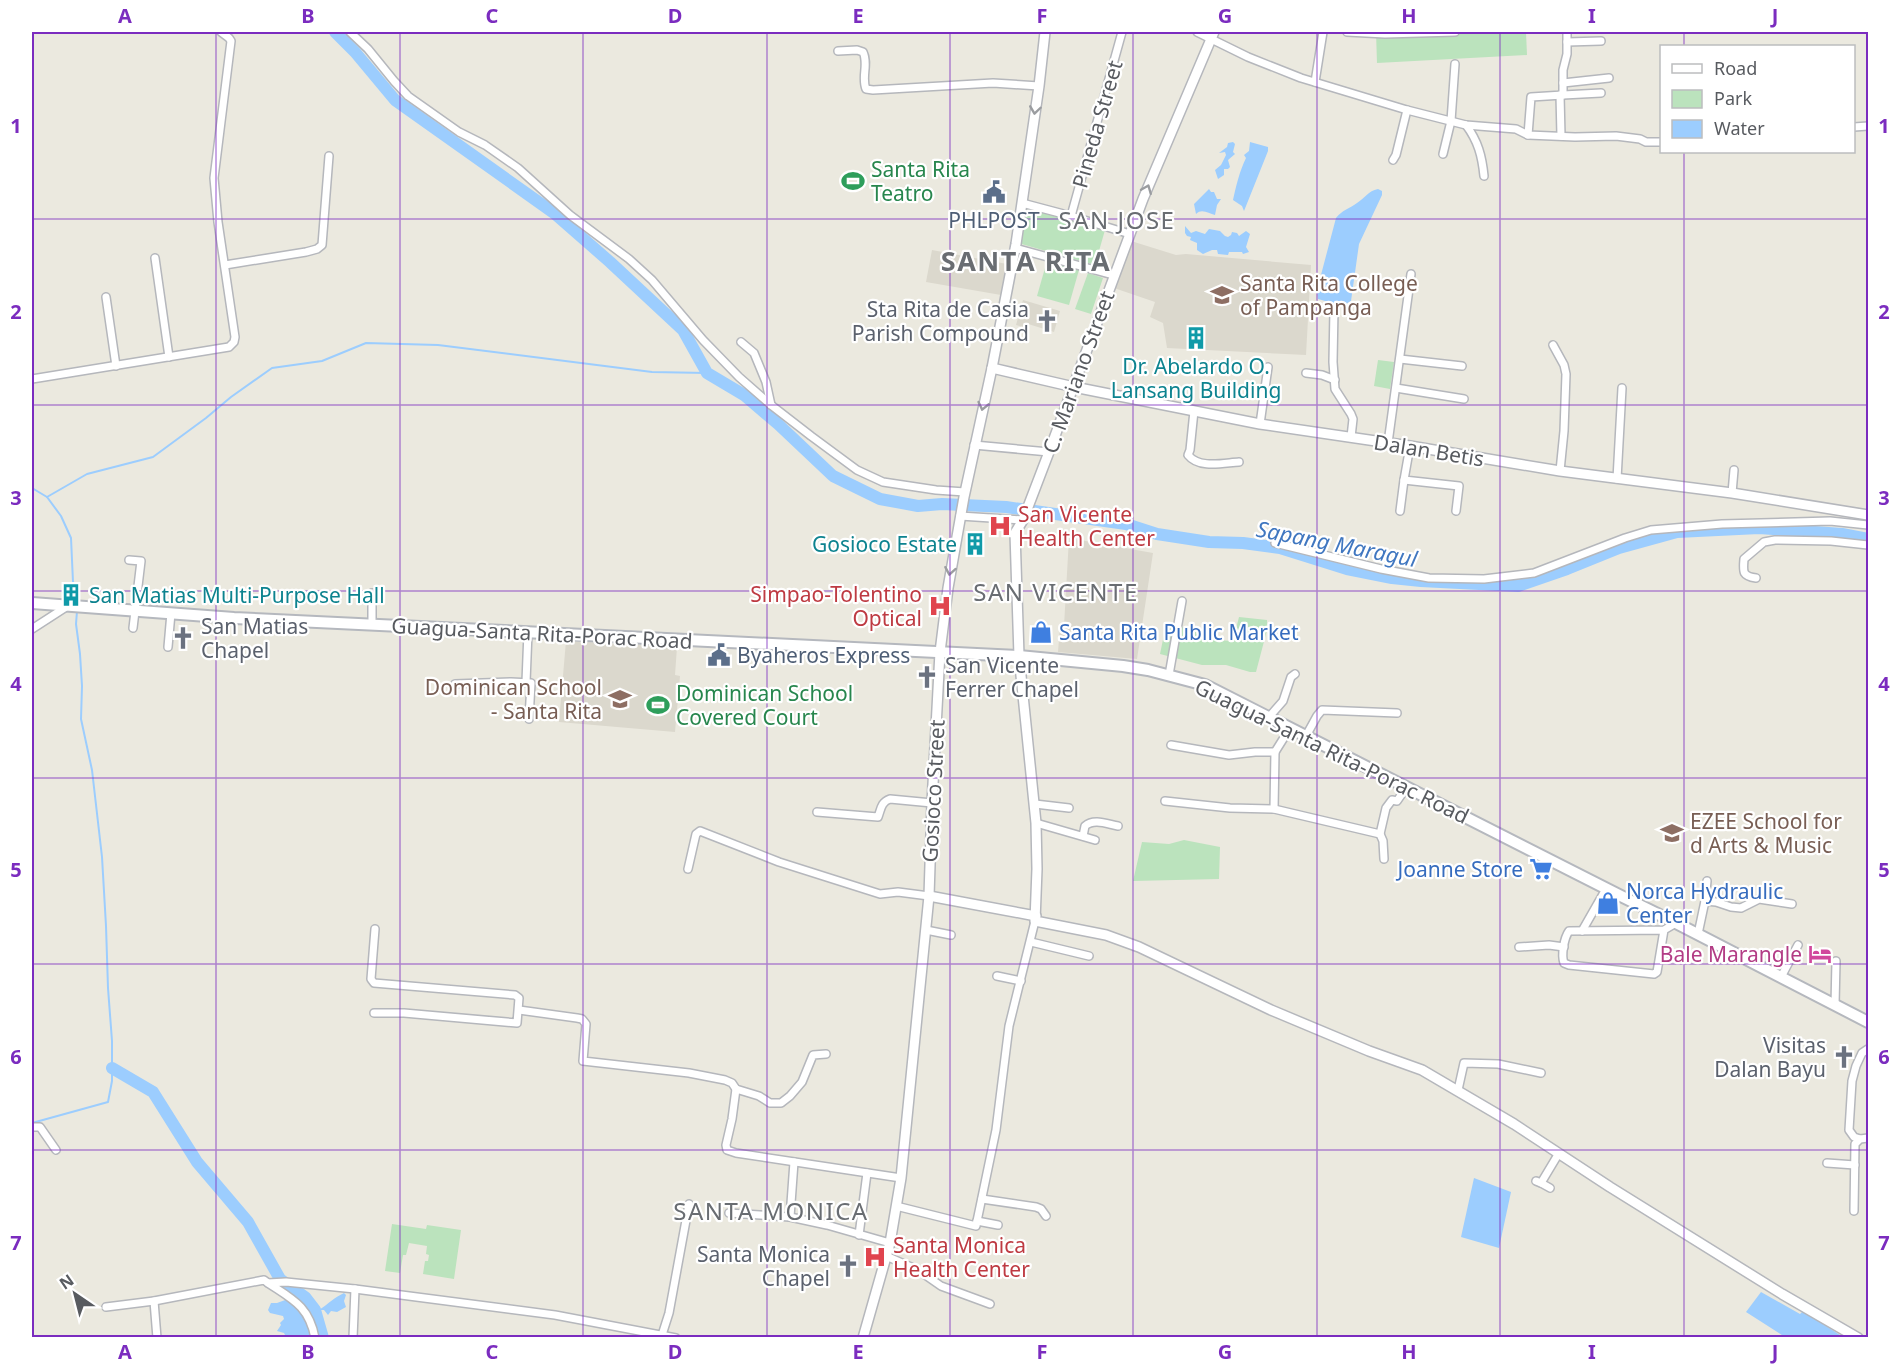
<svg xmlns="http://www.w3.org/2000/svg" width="1900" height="1369" viewBox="0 0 1900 1369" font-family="'Noto Sans',sans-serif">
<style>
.education{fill:#dbd8cd}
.green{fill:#bbe3bd}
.water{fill:#9ccdfe}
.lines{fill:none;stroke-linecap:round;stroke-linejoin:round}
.stream{stroke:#9ccdfe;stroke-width:2}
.river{stroke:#9ccdfe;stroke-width:12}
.minor-casing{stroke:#b5b7bc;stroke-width:10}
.tertiary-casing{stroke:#b5b7bc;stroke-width:12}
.secondary-casing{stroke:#b5b8be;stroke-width:14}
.minor{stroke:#fff;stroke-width:7}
.tertiary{stroke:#fff;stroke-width:9}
.secondary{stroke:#fff;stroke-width:10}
.oneway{stroke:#9b9da0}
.grid{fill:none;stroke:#7b2cbf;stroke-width:1.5;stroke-opacity:0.55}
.labels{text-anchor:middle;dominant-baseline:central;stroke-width:4.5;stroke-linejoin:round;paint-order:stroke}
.street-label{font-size:21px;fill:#585b60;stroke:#fff}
.leisure-label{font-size:21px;fill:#27864d;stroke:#fff;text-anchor:start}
.service-label{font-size:21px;fill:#4e5e75;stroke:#fff}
.education-label{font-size:21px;fill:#785e54;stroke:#fff;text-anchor:start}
.worship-label{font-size:21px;fill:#5b616d;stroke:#fff;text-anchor:end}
.culture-label{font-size:21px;fill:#0d838f;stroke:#fff}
.health-label{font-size:21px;fill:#be3a42;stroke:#fff;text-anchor:start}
.shop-label{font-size:21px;fill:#366cbe;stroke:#fff;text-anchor:start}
.hotel-label{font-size:21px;fill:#b23c85;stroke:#fff;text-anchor:end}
.water-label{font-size:22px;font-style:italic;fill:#4077c0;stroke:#fff}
.quarter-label{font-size:24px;letter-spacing:1.5px;fill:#696d72;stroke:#fff}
.district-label{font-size:27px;font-weight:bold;letter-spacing:1.5px;fill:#696d72;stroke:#fff}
.neatline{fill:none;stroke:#7b2cbf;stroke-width:2}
.grid-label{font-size:20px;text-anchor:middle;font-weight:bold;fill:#7b2cbf}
</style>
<rect width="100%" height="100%" fill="#ebe9df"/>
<g class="education">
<polygon points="1131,241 1176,255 1186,254 1311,265 1306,355 1167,348 1163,323 1150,317 1155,302 1114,288"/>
<polygon points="932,250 1007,264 1001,295 926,282"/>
<polygon points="1023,300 1060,311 1054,332 1025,323 1023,327 1016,325"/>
<polygon points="1069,538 1153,553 1137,659 1058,652 1060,626 1064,626"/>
<polygon points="566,641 677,647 675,675 680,676 675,732 559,722"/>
</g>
<g class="green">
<polygon points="1376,32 1526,32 1527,55 1377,63"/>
<polygon points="1028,209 1105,230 1095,265 1018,243"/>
<polygon points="1047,261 1079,270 1069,305 1037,296"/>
<polygon points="1088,273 1103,278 1091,314 1075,309"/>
<polygon points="1378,360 1394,362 1390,389 1374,386"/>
<polygon points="1239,617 1267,620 1267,630 1256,672 1250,672 1226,665 1202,665 1160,654 1166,625 1196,629 1196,634 1215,640 1233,641"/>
<polygon points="1184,840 1220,847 1219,879 1133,881 1142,842 1169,844"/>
<polygon points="392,1224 426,1229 427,1225 461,1230 454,1279 423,1274 425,1261 428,1261 429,1255 426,1254 427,1246 409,1243 406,1255 403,1255 400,1273 385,1271"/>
</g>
<g class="water">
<polygon points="1233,142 1235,144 1233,152 1235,154 1228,160 1230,167 1228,169 1224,169 1224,175 1218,179 1215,170 1221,165 1226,155 1225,152 1219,153 1227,147 1228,143"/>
<path d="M1250 142 1268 147V151L1244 211 1242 206 1233 200C1236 186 1240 170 1246 158L1244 155 1249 151Z"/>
<path d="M1209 189 1211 192H1214L1217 199H1221L1217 205 1215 215C1209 214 1202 208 1196 214L1194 204Z"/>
<path d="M1378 189 1382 191V195L1359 244 1351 301 1343 306 1318 299 1317 290 1336 218C1342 210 1349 209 1357 203 1365 198 1368 191 1378 189Z"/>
<polygon points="1185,226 1191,233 1196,231 1205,234 1209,229 1220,231 1225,236 1228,237 1231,235 1232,232 1237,233 1239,236 1246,231 1250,234 1246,247 1249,252 1243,254 1242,252 1229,252 1228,255 1218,254 1217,250 1212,250 1203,254 1197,250 1197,243 1190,240 1191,237 1187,236 1185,233"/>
<polygon points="1474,1178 1511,1192 1499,1248 1461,1237"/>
<polygon points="1761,1292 1800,1314 1803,1311 1843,1337 1785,1337 1746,1312"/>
<path d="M344 1293 346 1295 344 1301 346 1307 337 1312 331 1311 328 1315 324 1310H319C328 1304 335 1297 344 1293Z"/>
<path d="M288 1299C301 1308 309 1322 311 1337H286L284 1333 277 1331 281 1325 280 1323 284 1319 283 1316 270 1313 268 1310 271 1303H277Z"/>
</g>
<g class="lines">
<g class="stream">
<polyline points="32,488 47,497 87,474 153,457 206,418 231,397 272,368 322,361 366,343 438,345 652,372 707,373"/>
<polyline points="47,497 61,516 71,538 73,582 78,588 79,602"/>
<polyline points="32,1123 108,1102 112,1081 112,1041 108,988 106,926 102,857 92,770 81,719 82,686 80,654 76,624 77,611"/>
</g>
<g class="river">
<polyline points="335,32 355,52 395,100 554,213 610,262 683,330 707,373 744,395 778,424 833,476 880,499 918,506 942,504 1006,507 1126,524 1157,534 1209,542 1243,543 1280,548 1347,569 1392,578 1421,581 1518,586 1567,569 1619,548 1677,532 1759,528 1842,534 1868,539"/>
<polyline points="112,1068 153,1092 197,1162 248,1222 280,1279 305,1297 315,1310 323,1338"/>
</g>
<g class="minor-casing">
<g id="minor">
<polyline points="350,32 368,49 394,81 408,96 459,132 485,145 518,168 570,215 629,259 652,280 703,340 739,377 771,405 811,436 857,470 883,482 936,490 965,492"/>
<polyline points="1197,32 1248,57 1301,78 1407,110 1466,125 1516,129 1528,135 1575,137 1616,136 1640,139 1646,142 1662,142"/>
<polyline points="1347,32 1385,34 1455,32"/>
<polyline points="1567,42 1601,41"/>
<path d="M838 51 857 50 863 52C869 64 861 77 866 89L873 90 993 83 1039 86"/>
<polyline points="1315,82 1323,32"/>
<polyline points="1563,83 1609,78"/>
<polyline points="1560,95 1561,136"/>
<polyline points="1563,95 1601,93"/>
<path d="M1466 125C1478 141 1482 156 1484 176"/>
<polyline points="1854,127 1868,126"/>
<polyline points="1528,135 1531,97 1563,95 1563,70 1567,54 1567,32"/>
<polyline points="1443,154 1451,121 1455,64"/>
<polyline points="1393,160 1396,155 1407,110"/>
<polyline points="1022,203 1071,216 1130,234"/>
<polyline points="1071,216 1122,32"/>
<polyline points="1015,248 1113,275"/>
<polyline points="155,258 169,357"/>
<polyline points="225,265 306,252 317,249 322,245 329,156"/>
<polyline points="106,297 116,366"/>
<polyline points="1334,309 1333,362 1335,389 1351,414 1353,419 1351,437"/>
<polyline points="741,342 754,353 766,382 771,405"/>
<polyline points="1553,345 1564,365 1566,374 1564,431 1560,471"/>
<polyline points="1400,359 1462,366"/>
<polyline points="1306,373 1322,375 1335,380"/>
<polyline points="32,379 229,347 234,342 235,337 218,222 214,178 231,41 229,38 221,32"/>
<polyline points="1396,388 1464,399"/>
<path d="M1194 411 1190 450 1188 455C1199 469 1223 463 1239 462"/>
<polyline points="1260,424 1268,367"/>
<polyline points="1388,443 1411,274"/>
<polyline points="974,445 1049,452"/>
<polyline points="1410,446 1404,480 1459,486 1456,511"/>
<polyline points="1617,479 1622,388"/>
<polyline points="1732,493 1734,470"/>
<polyline points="1400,511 1404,480"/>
<polyline points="960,516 1023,520"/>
<polyline points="1275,543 1381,569 1429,578 1484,579 1534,573 1625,538 1651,530 1722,524 1830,521 1868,525"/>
<polyline points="129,560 141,561 133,628"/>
<path d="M1756 578C1742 576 1743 572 1744 559L1764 542 1775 540 1831 541 1868 545"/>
<polyline points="372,625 372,593"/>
<polyline points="32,629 66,607"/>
<polyline points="168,647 171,613"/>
<polyline points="1169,675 1182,601"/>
<polyline points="526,682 528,632"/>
<polyline points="455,684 511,682 531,683 529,719"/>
<polyline points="1269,717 1283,701 1291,677 1295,674"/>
<polyline points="1306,736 1317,716 1322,710 1397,713"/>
<polyline points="1171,745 1229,755 1255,752 1275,752"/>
<polyline points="1165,801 1230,808 1274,809 1380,834 1386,808 1392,800 1397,801 1406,788"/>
<polyline points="1035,804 1069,808"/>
<polyline points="1274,809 1275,752 1290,728"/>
<path d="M817 812 878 817C881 809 881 802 890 799L932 803"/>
<polyline points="1036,823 1095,840"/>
<polyline points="1380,834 1383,841 1384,859"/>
<path d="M1083 836 1085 826C1094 818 1107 824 1118 826"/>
<polyline points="688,869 696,834 700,831 779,862 880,894 898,892 929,896"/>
<polyline points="1705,901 1716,902 1731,907 1741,908 1759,899 1792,904"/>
<polyline points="926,930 951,935"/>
<path d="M1664 930 1657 972 1654 974 1569 965 1564 963C1561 955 1564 938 1569 931L1664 930 1676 923"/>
<polyline points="1582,931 1606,889"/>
<polyline points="1698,934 1705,901 1707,881"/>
<polyline points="1031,942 1089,956"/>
<polyline points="1519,947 1549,945 1564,947"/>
<polyline points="997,976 1021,981"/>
<polyline points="1781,977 1798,945"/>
<polyline points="1835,1005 1836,961"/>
<polyline points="519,1010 577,1018 582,1019 586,1024 583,1061 689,1073 725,1080 732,1083 736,1089 759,1096 770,1103 781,1103 790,1096 802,1082 813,1055 826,1054"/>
<polyline points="374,1013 404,1013 517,1023 519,998 515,995 374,983 371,979 375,929"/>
<polyline points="736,1089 732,1119 726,1145 727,1150 736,1153 901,1178"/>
<polyline points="1458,1090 1464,1063 1498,1064 1541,1073"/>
<polyline points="32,1127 40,1127 56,1150"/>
<polyline points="1860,1139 1854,1137 1849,1130 1852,1081 1856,1066 1862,1053 1868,1049"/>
<polyline points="794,1162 790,1217 827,1225 890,1243"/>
<polyline points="1827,1163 1855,1165"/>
<polyline points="1536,1181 1541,1183 1559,1153"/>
<polyline points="1541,1183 1550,1188"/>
<polyline points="982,1199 1036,1207 1041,1209 1046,1216"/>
<polyline points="896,1206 976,1226 996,1130 1009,1026 1035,921"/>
<polyline points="1854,1211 1855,1144 1860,1139 1868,1138"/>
<polyline points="729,1213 790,1217"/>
<polyline points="977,1221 998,1225"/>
<polyline points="859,1235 867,1173"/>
<polyline points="886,1256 918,1270 941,1286 990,1304"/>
<path d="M268 1283C292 1299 309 1306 315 1338"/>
<polyline points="154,1301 157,1338"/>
<polyline points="106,1307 154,1301 264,1280 268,1283 286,1282 355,1289 555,1315 676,1338"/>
<polyline points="662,1335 669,1313 689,1204"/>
<polyline points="353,1338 355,1289"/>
</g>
</g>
<g class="tertiary-casing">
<g id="tertiary">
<polyline points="1214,32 1143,199 1049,452 1023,520 1015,533 1019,656 1036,823 1037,869 1035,921 1106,935 1139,947 1271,1010 1369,1051 1422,1070 1514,1124 1610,1187 1782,1294 1858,1338"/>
<polyline points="992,368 1074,387 1260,424 1410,446 1560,471 1732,493 1868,515"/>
<polyline points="929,896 1036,916"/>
<polyline points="863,1338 890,1243 901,1178 929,896 932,803 940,652 948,588 964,497 992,368 1016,244 1039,86 1045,32"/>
</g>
</g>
<g class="secondary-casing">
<polyline id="secondary" points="32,603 234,618 1019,656 1123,666 1148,670 1205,685 1623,897 1676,923 1868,1022"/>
</g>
<use href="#minor" class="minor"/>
<use href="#tertiary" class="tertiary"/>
<use href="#secondary" class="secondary"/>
</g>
<defs><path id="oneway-chevron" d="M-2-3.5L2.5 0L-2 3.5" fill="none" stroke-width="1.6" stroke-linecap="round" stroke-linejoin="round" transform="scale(1.5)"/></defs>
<g class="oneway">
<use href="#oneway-chevron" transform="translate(1035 110) rotate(98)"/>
<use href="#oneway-chevron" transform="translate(1147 189) rotate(-68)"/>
<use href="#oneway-chevron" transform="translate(983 406) rotate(103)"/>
<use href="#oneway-chevron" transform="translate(950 571) rotate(100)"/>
</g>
<path class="grid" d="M216 32V1338M400 32V1338M583 32V1338M767 32V1338M950 32V1338M1133 32V1338M1317 32V1338M1500 32V1338M1684 32V46M1684 152V1338M32 219H1868M32 405H1868M32 591H1868M32 778H1868M32 964H1868M32 1150H1868"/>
<defs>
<g id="stadium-bare" transform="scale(1.8)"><path d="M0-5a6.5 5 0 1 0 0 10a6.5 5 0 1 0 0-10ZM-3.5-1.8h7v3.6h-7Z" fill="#2e9e5b" stroke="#fff" stroke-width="2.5" paint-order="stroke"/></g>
<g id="civic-bare" transform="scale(1.8)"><path d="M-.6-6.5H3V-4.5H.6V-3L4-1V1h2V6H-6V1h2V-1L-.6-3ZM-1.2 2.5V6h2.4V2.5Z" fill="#5c6f8a" stroke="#fff" stroke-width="2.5" paint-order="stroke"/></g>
<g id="university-bare" transform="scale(1.8)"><path d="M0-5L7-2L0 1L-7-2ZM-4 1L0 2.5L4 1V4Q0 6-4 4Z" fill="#8d6e63" stroke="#fff" stroke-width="2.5" paint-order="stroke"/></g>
<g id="church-bare" transform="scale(1.8)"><path d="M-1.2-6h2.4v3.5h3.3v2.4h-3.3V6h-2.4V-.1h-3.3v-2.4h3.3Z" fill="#6b7280" stroke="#fff" stroke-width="2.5" paint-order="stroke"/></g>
<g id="building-bare" transform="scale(1.8)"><path d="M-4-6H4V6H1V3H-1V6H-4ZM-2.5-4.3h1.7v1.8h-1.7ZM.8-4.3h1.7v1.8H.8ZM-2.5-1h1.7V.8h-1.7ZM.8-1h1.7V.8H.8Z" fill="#0f9aa8" stroke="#fff" stroke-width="2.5" paint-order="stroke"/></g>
<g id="hospital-bare" transform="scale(1.8)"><path d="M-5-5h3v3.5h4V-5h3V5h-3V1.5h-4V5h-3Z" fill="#e0444e" stroke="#fff" stroke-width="2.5" paint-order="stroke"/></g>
<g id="shop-bare" transform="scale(1.8)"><path d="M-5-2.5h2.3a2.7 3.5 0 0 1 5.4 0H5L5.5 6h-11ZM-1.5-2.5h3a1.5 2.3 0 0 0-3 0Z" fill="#3f7fe0" stroke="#fff" stroke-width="2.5" paint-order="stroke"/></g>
<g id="school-bare" transform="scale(1.8)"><path d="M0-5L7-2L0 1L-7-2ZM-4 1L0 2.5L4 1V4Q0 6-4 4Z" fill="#8d6e63" stroke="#fff" stroke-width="2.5" paint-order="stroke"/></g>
<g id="supermarket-bare" transform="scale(1.8)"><path d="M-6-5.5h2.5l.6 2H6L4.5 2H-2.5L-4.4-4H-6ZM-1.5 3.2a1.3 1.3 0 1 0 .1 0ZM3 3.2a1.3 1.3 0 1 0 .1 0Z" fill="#3f7fe0" stroke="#fff" stroke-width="2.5" paint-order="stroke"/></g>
<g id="hotel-bare" transform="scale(1.8)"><path d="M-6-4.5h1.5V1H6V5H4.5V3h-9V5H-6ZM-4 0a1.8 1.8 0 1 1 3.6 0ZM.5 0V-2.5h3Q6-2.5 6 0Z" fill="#d1479c" stroke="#fff" stroke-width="2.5" paint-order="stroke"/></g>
</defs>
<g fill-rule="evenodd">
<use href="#stadium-bare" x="853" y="181"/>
<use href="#civic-bare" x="994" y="192"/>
<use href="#university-bare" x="1222" y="295"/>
<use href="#church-bare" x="1047" y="321"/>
<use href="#building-bare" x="1196" y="338"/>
<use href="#hospital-bare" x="1000" y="526"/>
<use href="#building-bare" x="975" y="544"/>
<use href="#building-bare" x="71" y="595"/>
<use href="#hospital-bare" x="940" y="606"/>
<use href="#shop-bare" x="1041" y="632"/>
<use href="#church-bare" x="183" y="638"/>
<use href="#civic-bare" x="719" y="655"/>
<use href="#church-bare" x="927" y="677"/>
<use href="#school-bare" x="620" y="699"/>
<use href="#stadium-bare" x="658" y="705"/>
<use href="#school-bare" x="1672" y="833"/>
<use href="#supermarket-bare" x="1541" y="869"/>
<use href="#shop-bare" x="1608" y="903"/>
<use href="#hotel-bare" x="1820" y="954"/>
<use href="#church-bare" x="1844" y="1057"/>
<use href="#hospital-bare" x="875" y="1257"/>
<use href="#church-bare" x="848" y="1266"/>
</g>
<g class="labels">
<g class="street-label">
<text transform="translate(1097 124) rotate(-74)">Pineda Street</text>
<text transform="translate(1078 372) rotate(-70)">C. Mariano Street</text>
<text transform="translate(1429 450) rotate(9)">Dalan Betis</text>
<text transform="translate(542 633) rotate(3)">Guagua-Santa Rita-Porac Road</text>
<text transform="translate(1332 751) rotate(26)">Guagua-Santa Rita-Porac Road</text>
<text transform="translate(933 791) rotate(-87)">Gosioco Street</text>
</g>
<g class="leisure-label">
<text x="871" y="169">Santa Rita<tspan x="871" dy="24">Teatro</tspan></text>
<text x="676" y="693">Dominican School<tspan x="676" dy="24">Covered Court</tspan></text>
</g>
<g class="service-label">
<text x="994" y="220">PHLPOST</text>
<text x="737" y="655" text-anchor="start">Byaheros Express</text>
</g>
<g class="education-label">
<text x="1240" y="283">Santa Rita College<tspan x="1240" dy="24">of Pampanga</tspan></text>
<text x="602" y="687" text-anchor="end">Dominican School<tspan x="602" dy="24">- Santa Rita</tspan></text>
<text x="1690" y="821">EZEE School for<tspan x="1690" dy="24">d Arts &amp; Music</tspan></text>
</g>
<g class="worship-label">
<text x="1029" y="309">Sta Rita de Casia<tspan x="1029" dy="24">Parish Compound</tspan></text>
<text x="201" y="626" text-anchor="start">San Matias<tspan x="201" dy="24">Chapel</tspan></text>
<text x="945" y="665" text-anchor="start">San Vicente<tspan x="945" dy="24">Ferrer Chapel</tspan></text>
<text x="1826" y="1045">Visitas<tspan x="1826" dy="24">Dalan Bayu</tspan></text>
<text x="830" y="1254">Santa Monica<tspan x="830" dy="24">Chapel</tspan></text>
</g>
<g class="culture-label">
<text x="1196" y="366">Dr. Abelardo O.<tspan x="1196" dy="24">Lansang Building</tspan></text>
<text x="957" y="544" text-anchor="end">Gosioco Estate</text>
<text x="89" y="595" text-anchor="start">San Matias Multi-Purpose Hall</text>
</g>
<g class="health-label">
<text x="1018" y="514">San Vicente<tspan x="1018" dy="24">Health Center</tspan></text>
<text x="922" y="594" text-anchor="end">Simpao-Tolentino<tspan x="922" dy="24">Optical</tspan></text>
<text x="893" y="1245">Santa Monica<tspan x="893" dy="24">Health Center</tspan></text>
</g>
<g class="shop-label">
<text x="1059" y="632">Santa Rita Public Market</text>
<text x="1523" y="869" text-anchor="end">Joanne Store</text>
<text x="1626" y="891">Norca Hydraulic<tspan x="1626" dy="24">Center</tspan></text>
</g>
<g class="hotel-label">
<text x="1802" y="954">Bale Marangle</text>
</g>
<g class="water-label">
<text transform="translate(1337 543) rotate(11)">Sapang Maragul</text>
</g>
<g class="quarter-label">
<text x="1117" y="219">SAN JOSE</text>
<text x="1056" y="591">SAN VICENTE</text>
<text x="771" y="1210">SANTA MONICA</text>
</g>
<g class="district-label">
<text x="1026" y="260">SANTA RITA</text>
</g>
</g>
<rect width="1900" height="1369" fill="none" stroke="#ffffff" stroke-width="66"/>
<rect x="1660" y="45" width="195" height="108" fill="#ffffff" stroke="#bcbdbf" stroke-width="1.5"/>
<rect x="1672" y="64" width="30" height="9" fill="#ffffff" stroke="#bcbdbf" stroke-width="1.5"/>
<text x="1714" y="75" font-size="18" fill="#585b60">Road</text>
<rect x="1672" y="90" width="30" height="18" fill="#bbe3bd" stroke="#bcbdbf" stroke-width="1.5"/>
<text x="1714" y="105" font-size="18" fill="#585b60">Park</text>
<rect x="1672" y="120" width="30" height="18" fill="#9ccdfe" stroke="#bcbdbf" stroke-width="1.5"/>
<text x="1714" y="135" font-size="18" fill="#585b60">Water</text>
<g transform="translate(75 1294) rotate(325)" stroke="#ffffff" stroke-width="4.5" paint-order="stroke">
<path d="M0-4.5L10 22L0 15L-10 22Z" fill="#585b60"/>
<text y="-9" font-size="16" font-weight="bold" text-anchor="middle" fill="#585b60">N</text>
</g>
<rect x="33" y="33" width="1834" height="1303" class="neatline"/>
<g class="grid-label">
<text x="125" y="23">A</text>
<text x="308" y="23">B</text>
<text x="492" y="23">C</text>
<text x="675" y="23">D</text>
<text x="858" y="23">E</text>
<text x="1042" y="23">F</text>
<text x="1225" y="23">G</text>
<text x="1409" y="23">H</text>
<text x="1592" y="23">I</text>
<text x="1775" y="23">J</text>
<text x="16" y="133">1</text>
<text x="1884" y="133">1</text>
<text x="16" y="319">2</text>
<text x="1884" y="319">2</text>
<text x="16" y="505">3</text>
<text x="1884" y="505">3</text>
<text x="16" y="691">4</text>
<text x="1884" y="691">4</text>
<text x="16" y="877">5</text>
<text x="1884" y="877">5</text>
<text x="16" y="1064">6</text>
<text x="1884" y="1064">6</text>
<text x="16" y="1250">7</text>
<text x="1884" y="1250">7</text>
<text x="125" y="1359">A</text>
<text x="308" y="1359">B</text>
<text x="492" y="1359">C</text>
<text x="675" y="1359">D</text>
<text x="858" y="1359">E</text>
<text x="1042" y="1359">F</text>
<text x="1225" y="1359">G</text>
<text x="1409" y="1359">H</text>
<text x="1592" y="1359">I</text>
<text x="1775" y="1359">J</text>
</g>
</svg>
